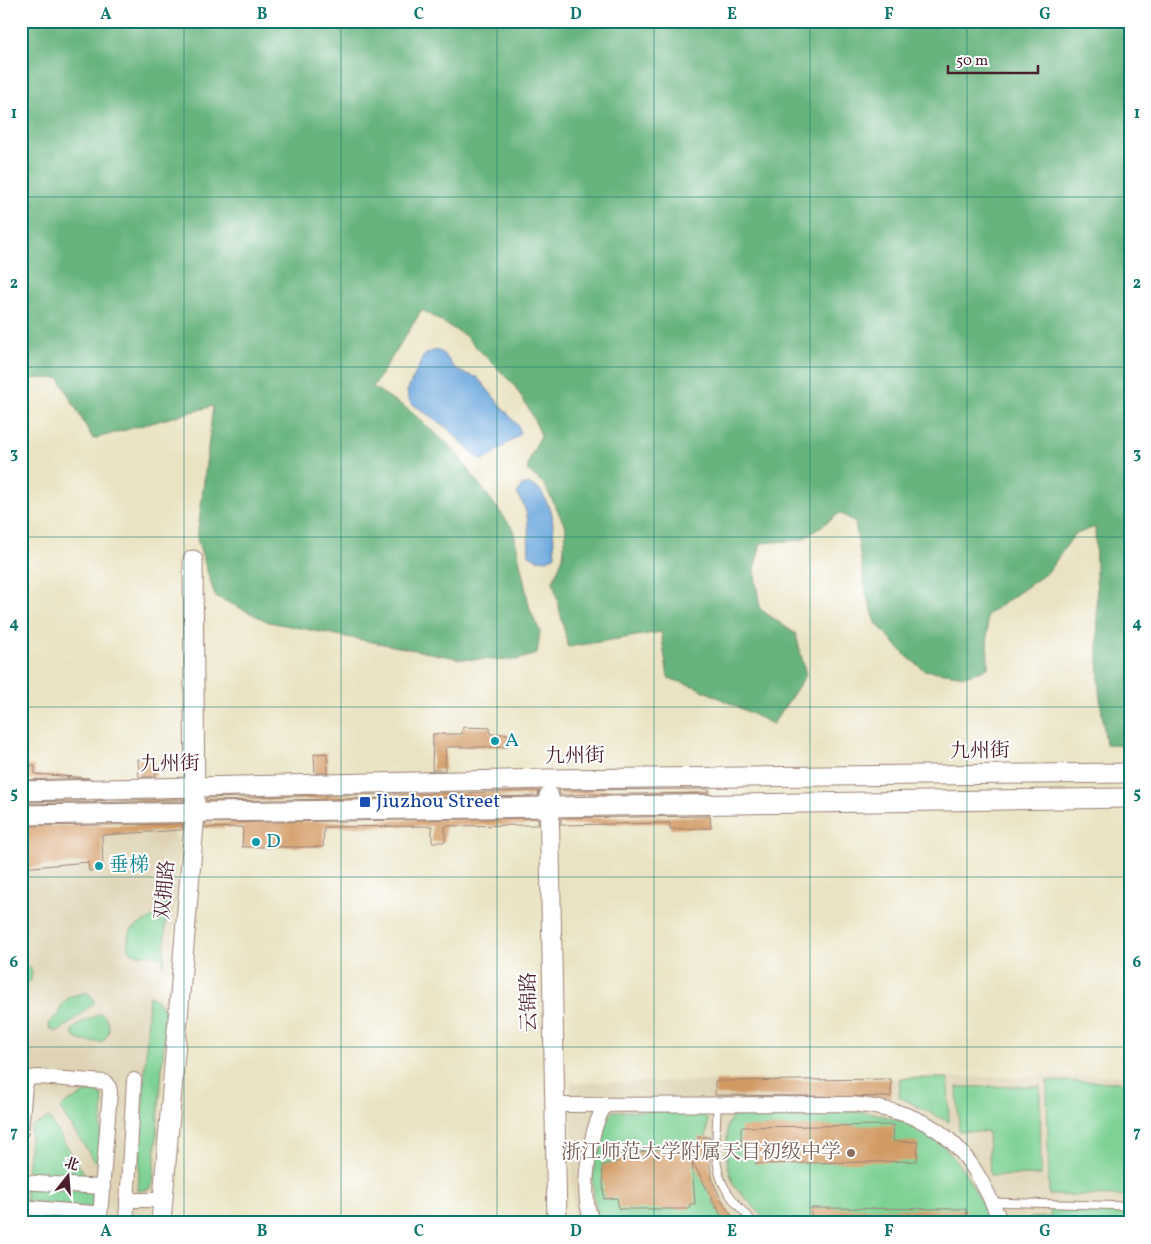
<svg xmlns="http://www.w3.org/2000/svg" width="1151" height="1244" viewBox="0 0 1151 1244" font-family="Vollkorn,'Noto Serif SC',serif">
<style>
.built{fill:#ded3b4}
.green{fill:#7ed194;stroke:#647860}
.forest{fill:#66b37e;stroke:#586954}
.water{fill:#6ca8dd;stroke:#5b6484}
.building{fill:#d29a63}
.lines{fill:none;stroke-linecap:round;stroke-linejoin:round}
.lane-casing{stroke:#9a8177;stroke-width:9}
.street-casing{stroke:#9a8177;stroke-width:16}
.secondary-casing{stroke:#9a8177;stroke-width:21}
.lane{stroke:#fff;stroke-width:7}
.street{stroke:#fff;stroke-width:14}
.secondary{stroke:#fff;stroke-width:19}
.grid{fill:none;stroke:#0f766e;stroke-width:1;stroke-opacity:0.55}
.culture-dot{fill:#0f9aa8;stroke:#fff;stroke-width:2}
.transit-dot{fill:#1a4fb4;stroke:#fff;stroke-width:2}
.education-dot{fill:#8d6e63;stroke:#fff;stroke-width:2}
.labels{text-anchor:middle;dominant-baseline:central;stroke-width:4;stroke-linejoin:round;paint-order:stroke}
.culture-label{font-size:20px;fill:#0d838f;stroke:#fff;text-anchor:start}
.street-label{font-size:20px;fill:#4a1f2b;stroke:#fff}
.transit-label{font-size:20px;fill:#164399;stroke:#fff;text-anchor:start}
.education-label{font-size:20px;fill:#785e54;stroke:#fff;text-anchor:end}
.neatline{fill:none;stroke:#0f766e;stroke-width:2}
.grid-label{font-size:16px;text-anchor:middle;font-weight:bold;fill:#0f766e}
</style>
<rect width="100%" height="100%" fill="#fff"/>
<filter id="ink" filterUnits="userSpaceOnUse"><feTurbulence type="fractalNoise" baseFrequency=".02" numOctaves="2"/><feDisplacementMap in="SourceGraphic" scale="10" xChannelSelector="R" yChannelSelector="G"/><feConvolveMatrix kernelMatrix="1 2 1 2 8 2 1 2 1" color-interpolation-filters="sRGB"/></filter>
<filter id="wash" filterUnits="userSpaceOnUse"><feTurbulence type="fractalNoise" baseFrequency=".0096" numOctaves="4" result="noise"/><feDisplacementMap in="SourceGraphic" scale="20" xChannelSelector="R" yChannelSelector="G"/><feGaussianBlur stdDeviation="1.12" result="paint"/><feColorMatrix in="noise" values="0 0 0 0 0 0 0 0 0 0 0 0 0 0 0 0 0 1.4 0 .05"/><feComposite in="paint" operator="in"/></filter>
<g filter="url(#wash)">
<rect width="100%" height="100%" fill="#eae3c3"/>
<g class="built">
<polygon points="171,830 178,839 179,853 153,1223 21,1223 21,833"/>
<polygon points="1130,1075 1130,1223 573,1223 571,1083"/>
</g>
<g class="green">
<path d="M167 887 164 965 162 958C151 953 141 957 130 952 121 922 143 928 157 913 163 906 165 896 167 887Z"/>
<polygon points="23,966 31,968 32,973 31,980 21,988"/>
<polygon points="87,992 93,998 94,1003 59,1032 51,1030 48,1024 58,1014 62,1004 71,996"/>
<polygon points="149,995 164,1007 166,1016 153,1183 149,1189 138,1191"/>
<path d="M101 1013C111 1021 112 1033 102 1042 92 1042 81 1043 73 1036L72 1030 82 1022Z"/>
<polygon points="900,1078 948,1078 949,1122 899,1097"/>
<polygon points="1047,1081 1130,1082 1130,1196 1049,1195"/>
<polygon points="1040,1086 1041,1175 990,1176 988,1132 959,1131 957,1087"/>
<polygon points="94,1089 102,1096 103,1102 99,1157 95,1162 60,1109 66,1103"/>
<path d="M614 1111 696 1112 702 1114 708 1120 703 1167 714 1204 727 1223H600C591 1192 590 1169 600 1138 603 1127 605 1118 614 1111Z"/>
<polygon points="858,1112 874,1113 906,1123 944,1146 965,1172 988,1214 989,1223 769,1223 734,1186 727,1163 727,1126 731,1118 741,1113"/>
<polygon points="49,1118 87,1178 27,1172 31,1127"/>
<polygon points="26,1186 94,1192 92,1208 26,1201"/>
<polygon points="1051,1208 1130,1211 1130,1223 1031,1223 1030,1218 1050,1217"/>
</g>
<polygon class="forest" points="21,21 1130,21 1130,745 1106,744 1099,691 1095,527 1074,535 1048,572 987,615 988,668 965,676 924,670 904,654 876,623 866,593 855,522 840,513 802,540 761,543 754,569 760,609 796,634 806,675 773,724 696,687 668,678 661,632 568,647 553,581 563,557 566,528 544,484 527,470 530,458 541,435 530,411 514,385 464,335 422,310 373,387 409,410 452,448 513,529 530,610 540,631 537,654 516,660 461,659 269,622 215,596 197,539 213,406 93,439 59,378 21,379"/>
<g class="water">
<path d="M437 350C446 353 448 361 454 367 460 373 469 375 477 377L519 427 520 432 518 436 485 460H480L447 428 411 403 408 398 407 391 423 357 427 353Z"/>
<path d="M530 484 541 491 552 513 555 555 548 560 536 559 529 555C527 530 532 515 517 494L521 486Z"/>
</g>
<g id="blocks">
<g class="building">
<polygon points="463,727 490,728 490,734 508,734 508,747 446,747 445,770 432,770 433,734 462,734"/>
<polygon points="327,753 328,773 315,773 314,754"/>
<polygon points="138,759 155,759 156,777 139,777"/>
<polygon points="21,765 35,766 35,774 89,778 21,780"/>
<polygon points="709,789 709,793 560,795 559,790"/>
<polygon points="539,791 538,796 206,801 206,798"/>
<polygon points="184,799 184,801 21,804 21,802"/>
<polygon points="710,816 711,828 670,829 670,823 561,825 561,818"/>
<polygon points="538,818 538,825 445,826 445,842 432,842 432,826 324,827 323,847 242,847 243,827 205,828 205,823"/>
<polygon points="183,824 182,830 102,835 103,870 89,871 88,862 21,868 21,826"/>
<polygon points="891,1079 891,1097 715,1095 715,1081"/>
<polygon points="894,1125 893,1141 918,1142 917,1161 756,1164 755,1146 741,1147 741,1127"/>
<polygon points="698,1137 710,1137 710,1168 713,1182 720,1197 736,1223 727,1223 723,1219 692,1161 695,1204 690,1204 689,1209 619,1209 617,1198 604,1199 602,1165 618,1162 617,1156 698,1142"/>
<polygon points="811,1208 966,1209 967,1223 811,1223"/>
</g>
</g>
</g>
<g filter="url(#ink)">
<use href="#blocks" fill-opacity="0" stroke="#9a8177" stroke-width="1"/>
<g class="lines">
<g class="lane-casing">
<g id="lane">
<path d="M717 1104C717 1129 712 1165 724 1186 732 1201 743 1211 754 1223"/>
<polyline points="993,1202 1130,1206"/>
</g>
</g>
<g class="street-casing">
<g id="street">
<path d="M555 1105 851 1104C938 1112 969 1145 1001 1223"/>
<polyline points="21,1131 25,1085 29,1078 38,1077 105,1082 109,1087 110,1092 100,1216"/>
<polyline points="21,1182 103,1187"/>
<polyline points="127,1200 163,1200"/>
<polyline points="21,1207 93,1213 100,1216 101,1223"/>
<polyline points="126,1223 134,1080"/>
<path d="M592 1223C591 1218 589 1213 588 1208 583 1183 590 1125 606 1105"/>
</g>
</g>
<g class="secondary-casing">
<g id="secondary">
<polyline points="21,791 549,779 1130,773"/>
<polyline points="549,796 557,1223"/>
<polyline points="21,815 1130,798"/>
<polyline points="161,1223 195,813 193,560"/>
</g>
</g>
<use href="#lane" class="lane"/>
<use href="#street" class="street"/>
<use href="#secondary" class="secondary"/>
</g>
</g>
<path class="grid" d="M184 21V1223M341 21V1223M497 21V1223M654 21V1223M810 21V1223M967 21V1223M21 197H1130M21 367H1130M21 537H1130M21 707H1130M21 877H1130M21 1047H1130"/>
<g class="culture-dot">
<circle cx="495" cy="741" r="5"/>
<circle cx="256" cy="842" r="5"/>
<circle cx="99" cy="866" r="5"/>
</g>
<rect class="transit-dot" x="359" y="796" width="12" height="12" rx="2.5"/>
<circle class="education-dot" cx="851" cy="1153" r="5"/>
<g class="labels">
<g class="culture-label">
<text x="505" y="741">A</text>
<text x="266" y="842">D</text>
<text x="109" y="866">垂梯</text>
</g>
<g class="street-label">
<text transform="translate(980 752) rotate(-1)">九州街</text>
<text transform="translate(575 757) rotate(-1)">九州街</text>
<text transform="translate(170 765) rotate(-1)">九州街</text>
<text transform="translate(166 890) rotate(-85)">双拥路</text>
<text transform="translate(530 1002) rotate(-91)">云锦路</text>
</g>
<g class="transit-label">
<text x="376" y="802">Jiuzhou Street</text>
</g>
<g class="education-label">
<text x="841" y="1153">浙江师范大学附属天目初级中学</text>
</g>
</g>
<rect width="1151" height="1244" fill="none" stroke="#fff" stroke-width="55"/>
<g transform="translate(68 1176) rotate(17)" stroke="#ffffff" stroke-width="4" paint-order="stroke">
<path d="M0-4L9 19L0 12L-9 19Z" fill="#4a1f2b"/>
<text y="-8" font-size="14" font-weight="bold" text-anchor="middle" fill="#4a1f2b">北</text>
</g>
<path d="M948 65v8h90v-8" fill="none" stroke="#4a1f2b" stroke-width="2.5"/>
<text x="956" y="65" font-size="15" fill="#4a1f2b" stroke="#ffffff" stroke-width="4" paint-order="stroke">50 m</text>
<rect x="28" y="28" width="1096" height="1188" class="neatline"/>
<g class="grid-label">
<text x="106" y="19">A</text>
<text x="262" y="19">B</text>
<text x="419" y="19">C</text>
<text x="576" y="19">D</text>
<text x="732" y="19">E</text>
<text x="889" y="19">F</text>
<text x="1045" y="19">G</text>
<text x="14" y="118">1</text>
<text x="1137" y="118">1</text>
<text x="14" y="288">2</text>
<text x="1137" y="288">2</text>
<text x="14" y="458">3</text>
<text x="1137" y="458">3</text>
<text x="14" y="628">4</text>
<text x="1137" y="628">4</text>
<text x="14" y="798">5</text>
<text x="1137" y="798">5</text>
<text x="14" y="967">6</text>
<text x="1137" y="967">6</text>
<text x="14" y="1137">7</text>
<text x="1137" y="1137">7</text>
<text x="106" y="1236">A</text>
<text x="262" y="1236">B</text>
<text x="419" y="1236">C</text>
<text x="576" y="1236">D</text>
<text x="732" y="1236">E</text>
<text x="889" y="1236">F</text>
<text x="1045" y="1236">G</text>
</g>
</svg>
